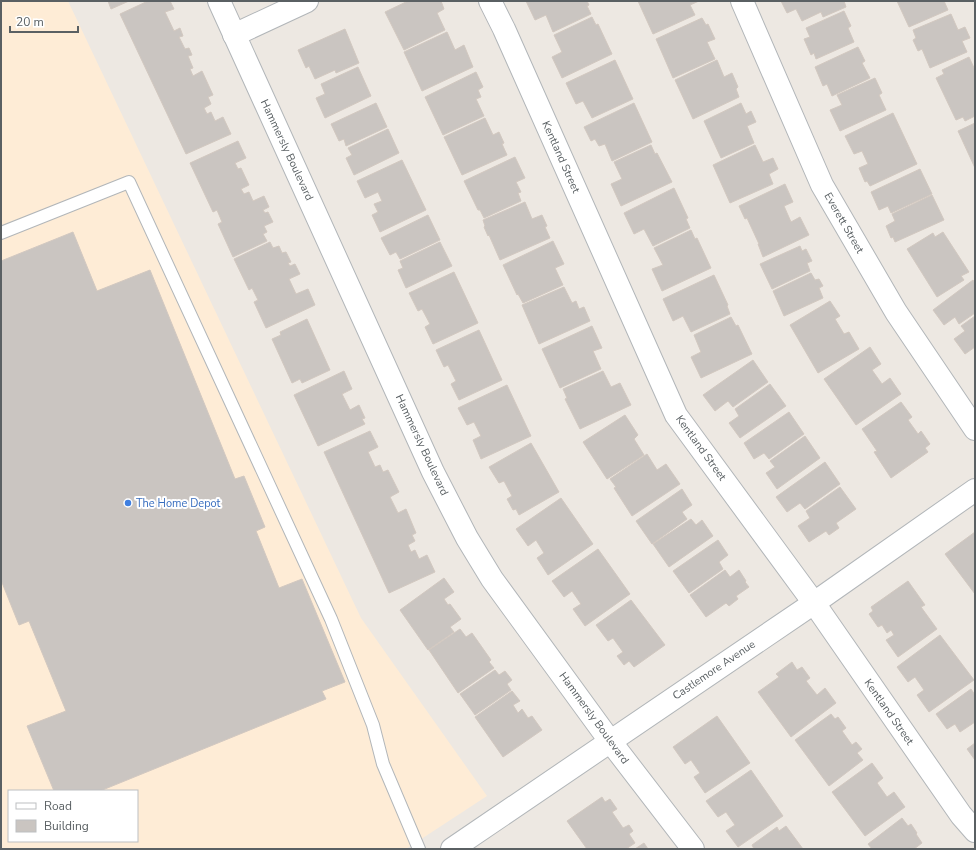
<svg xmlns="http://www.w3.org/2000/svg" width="976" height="850" viewBox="0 0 976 850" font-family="'Nunito Sans',sans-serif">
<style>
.commercial{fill:#feecd6;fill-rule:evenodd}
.building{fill:#cac5c1;stroke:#d2c8c0}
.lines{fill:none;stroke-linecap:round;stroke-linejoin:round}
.service-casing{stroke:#b2b6b9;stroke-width:14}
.minor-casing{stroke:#b2b6b9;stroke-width:24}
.tertiary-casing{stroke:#b2b6b9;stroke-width:24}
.service{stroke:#fff;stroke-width:12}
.minor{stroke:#fff;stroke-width:22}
.tertiary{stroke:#fff;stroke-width:22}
.shop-dot{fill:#3f7fe0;stroke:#fff;stroke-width:1.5}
.labels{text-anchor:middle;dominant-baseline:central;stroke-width:4;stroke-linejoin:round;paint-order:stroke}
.street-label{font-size:11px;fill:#5a6063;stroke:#fff}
.shop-label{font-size:11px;fill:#366cbe;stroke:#fff;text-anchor:start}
</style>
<rect width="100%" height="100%" fill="#ede8e2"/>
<path class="commercial" d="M1 1H68L361 618 487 796 406 849H1ZM9 791H137V841H9Z"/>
<g class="building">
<polygon points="108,1 129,1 111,9"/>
<polygon points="148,1 170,1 174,9 165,12 174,31 180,28 183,36 179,37 185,49 189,48 192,55 188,56 193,68 190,69 193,76 202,71 213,95 208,97 211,104 204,108 207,114 211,112 215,121 223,117 231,134 186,154 120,14"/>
<polygon points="408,1 441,1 444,9 437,13 445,30 404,50 385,12"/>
<polygon points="526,1 587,1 589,5 587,6 591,14 553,32 546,15 535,20"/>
<polygon points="638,1 699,1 690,5 695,15 653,34"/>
<polygon points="781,1 844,1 846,7 823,17 821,12 802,21 796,9 787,13"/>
<polygon points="897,1 944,1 948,10 909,27"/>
<polygon points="844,11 851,26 848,28 854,42 816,59 814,53 811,55 804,39 810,37 806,28"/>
<polygon points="951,14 958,30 965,27 970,38 962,41 967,52 930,68 922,49 918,51 913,40 916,38 913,30"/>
<polygon points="592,17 596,25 598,24 612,54 562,78 552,57 562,52 554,35"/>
<polygon points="702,18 706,25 708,24 715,39 707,42 715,59 673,78 656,39"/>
<polygon points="345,29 359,63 336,73 335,70 315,79 309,66 306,68 298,50"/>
<polygon points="447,32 455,50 464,45 473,67 422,91 404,52"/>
<polygon points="858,47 865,61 862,63 870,78 832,96 827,84 823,86 815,67"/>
<polygon points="969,57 975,70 975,116 965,121 963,117 956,120 936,78 944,74 942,70"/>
<polygon points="615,60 633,99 592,118 583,101 576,104 566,83"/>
<polygon points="717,60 724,77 732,73 738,87 736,89 739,97 693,119 675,80"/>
<polygon points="358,67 371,96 325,118 316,98 325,94 321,84"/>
<polygon points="476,72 483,87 478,90 481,97 476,99 484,116 443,135 425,97"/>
<polygon points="875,78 882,93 879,95 886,110 840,131 830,110 842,105 837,95"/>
<polygon points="376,103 387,127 346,146 344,139 339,141 331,124"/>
<polygon points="634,103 652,142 612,161 605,144 599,146 595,139 591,141 584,127"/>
<polygon points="741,103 746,114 751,111 756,122 747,126 754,143 721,158 704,121"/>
<polygon points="893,113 917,164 870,186 867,181 865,182 859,168 868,164 862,151 854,154 845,136"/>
<polygon points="485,118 493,135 499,132 504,143 502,144 507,155 462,175 444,137"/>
<polygon points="975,123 975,168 958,131"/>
<polygon points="388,129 399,153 354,175 346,158 352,155 348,148"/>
<polygon points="238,141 246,158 235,163 238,169 241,168 249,185 241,189 244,194 249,192 253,201 264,196 269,207 263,210 265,213 268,212 273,222 264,226 267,232 263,234 267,241 233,257 218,224 222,222 217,210 213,212 190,163"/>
<polygon points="651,145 655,154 657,153 672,182 621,206 611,184 622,179 614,162"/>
<polygon points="755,145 763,162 773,158 778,169 769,174 773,184 730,203 713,165"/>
<polygon points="515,157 525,178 516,182 521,192 518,193 521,201 484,218 480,210 478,210 464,181"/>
<polygon points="402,160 426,210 380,232 372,215 378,212 374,204 382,201 378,192 365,198 357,181"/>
<polygon points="920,169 932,194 891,213 888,206 879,210 871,192"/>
<polygon points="785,184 793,202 784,206 791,222 800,217 809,235 763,257 758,244 759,244 747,218 745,219 739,206"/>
<polygon points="674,188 688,218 686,219 690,228 653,246 644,229 634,234 624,213"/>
<polygon points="932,195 944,220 895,242 893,237 891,238 886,226 895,221 892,214"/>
<polygon points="525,202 532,219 542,215 547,226 545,227 550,238 500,260 489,235 488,236 484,227 485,226 483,220"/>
<polygon points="428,215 440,240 400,259 396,252 390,255 381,238"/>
<polygon points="691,230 695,239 697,238 711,268 662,291 652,269 663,265 654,248"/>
<polygon points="73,232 97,291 150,270 235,479 244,476 265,527 256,531 279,588 302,579 345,682 322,691 326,699 100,791 54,791 27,726 66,711 29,621 19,625 1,580 1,261"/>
<polygon points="943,232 969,272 961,276 964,280 937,297 907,249 933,233 935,237"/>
<polygon points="553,241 564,264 555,268 563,285 523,303 518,294 517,295 503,265"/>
<polygon points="270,242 273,248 279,246 282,253 286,252 291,262 288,263 290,266 295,264 300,274 289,279 296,294 308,289 315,305 266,328 254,302 258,300 252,288 249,290 234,259"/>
<polygon points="440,242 452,266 406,288 398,270 403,268 400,261"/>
<polygon points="800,246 802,251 806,249 812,261 807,263 810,271 772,289 760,264"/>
<polygon points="454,272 478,323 433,344 425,327 430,324 422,309 418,311 409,293"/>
<polygon points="811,273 815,280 819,279 823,286 819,288 823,298 784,316 773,291"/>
<polygon points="714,275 728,305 727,306 730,314 691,332 683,316 673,321 663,299"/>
<polygon points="973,280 975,283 975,313 959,324 955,317 944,325 933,310"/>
<polygon points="564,287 572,303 576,301 579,309 584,307 590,321 539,344 522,305"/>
<polygon points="830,301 840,316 835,319 844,334 849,332 859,349 818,373 790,325"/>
<polygon points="975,316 975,347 965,354 954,339 965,331 961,326"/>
<polygon points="731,317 736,326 738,325 752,354 701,378 691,357 701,352 694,335"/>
<polygon points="307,319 330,370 302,383 300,379 292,383 272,339 281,335 280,332"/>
<polygon points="592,326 602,348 593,351 601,369 560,388 542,349"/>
<polygon points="479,330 502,380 459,400 451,384 456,381 448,365 444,367 436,350"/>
<polygon points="870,347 881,364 872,370 882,384 890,378 901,394 856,425 824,379"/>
<polygon points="753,360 768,382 733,407 728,401 715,411 703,395"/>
<polygon points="344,371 352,389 342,394 350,410 359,405 365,418 362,419 365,424 318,446 294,395"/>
<polygon points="603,371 611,387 620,383 631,405 580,429 565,399 567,398 563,389"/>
<polygon points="770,384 786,406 740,438 729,423 739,416 735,409"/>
<polygon points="507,385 531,436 481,459 473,440 481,436 474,422 467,425 458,408"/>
<polygon points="901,402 912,417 908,420 918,434 921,431 930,444 925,448 928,452 891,478 874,452 877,451 862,429"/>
<polygon points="789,412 804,434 769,459 764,453 754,459 744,443"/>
<polygon points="625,415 638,435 634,439 644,455 607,479 583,442"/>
<polygon points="370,431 378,447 368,452 375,467 380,465 383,472 388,470 399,492 390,497 398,513 406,509 416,533 412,535 415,541 408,545 411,552 415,550 419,559 427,555 435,572 389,593 324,452"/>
<polygon points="805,436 820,458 777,489 766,473 775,467 770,461"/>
<polygon points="531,443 559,492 519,515 516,509 513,510 507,499 512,496 504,481 499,483 489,467"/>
<polygon points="647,454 657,470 666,464 680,484 632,516 614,488 616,487 610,479"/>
<polygon points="825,462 840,484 805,509 800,503 787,512 776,497"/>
<polygon points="840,487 856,509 836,523 839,528 829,535 826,531 809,542 798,526 810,518 806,511"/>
<polygon points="682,489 692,505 682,512 687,519 652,544 636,521"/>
<polygon points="561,498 593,544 548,575 537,558 544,553 536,540 528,546 516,529"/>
<polygon points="691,519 696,525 702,520 713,536 669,567 653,544"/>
<polygon points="975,532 975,594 945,554"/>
<polygon points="718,540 728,555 719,562 723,569 689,593 673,571"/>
<polygon points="598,549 630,594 585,626 573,609 581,604 572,591 564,597 552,581"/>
<polygon points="725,570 730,577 739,570 746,581 745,582 749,587 736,596 738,599 729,606 726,603 706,617 690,595"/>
<polygon points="444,578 454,592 444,599 448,605 450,604 461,619 450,627 454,632 428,650 400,610"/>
<polygon points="908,581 925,605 921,607 937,629 898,657 886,640 894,635 891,630 887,633 882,625 878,627 869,614 873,611 871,607"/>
<polygon points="631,600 665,645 634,667 629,661 624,665 617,656 623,652 613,638 608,641 596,625"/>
<polygon points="460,629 466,637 472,633 491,660 489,662 494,668 458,693 429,650"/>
<polygon points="940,635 974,680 929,712 917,695 924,690 915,677 908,682 897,667"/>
<polygon points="792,662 797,670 802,667 810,678 806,681 817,695 825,688 836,703 791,737 758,692 779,677 776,674"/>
<polygon points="495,670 499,675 505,671 512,680 507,684 511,690 475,715 460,694"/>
<polygon points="971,689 975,695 975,722 960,732 955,724 947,729 936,714"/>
<polygon points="512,691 520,701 513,705 518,713 522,709 528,718 532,716 542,730 503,757 475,717"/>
<polygon points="831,714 835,719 838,717 846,728 842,731 852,745 856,742 862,749 857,753 863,760 829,786 795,740"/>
<polygon points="717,716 750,763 705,793 694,777 700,773 691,760 685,764 673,747"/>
<polygon points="975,743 975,760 967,749"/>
<polygon points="872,763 883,778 877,783 887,797 894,792 905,807 865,836 832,792"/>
<polygon points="751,770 783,816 738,847 726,831 735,825 726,812 718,817 706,801"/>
<polygon points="602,797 605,802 610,799 617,809 612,812 623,828 629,825 633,831 629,834 635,843 626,849 587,849 567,821"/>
<polygon points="902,818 908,826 911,824 917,833 916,834 922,843 914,849 872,849 868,844"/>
<polygon points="786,826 803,849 754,849 752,845 777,827 779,831"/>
<polygon points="644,843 648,849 635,849"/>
</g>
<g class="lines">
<g class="service-casing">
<polyline id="service" points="1,233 129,182 331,619 373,725 383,764 419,849"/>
</g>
<g class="minor-casing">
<g id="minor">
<polyline points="219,1 433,472 467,538 492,579 610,741 693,849"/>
<polyline points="490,1 504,29 676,415 814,603 961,815 975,831"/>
<polyline points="742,1 822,185 896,312 975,429"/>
<polyline points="234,35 307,1"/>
</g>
</g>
<g class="tertiary-casing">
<polyline id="tertiary" points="452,849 814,603 975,490"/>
</g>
<use href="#service" class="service"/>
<use href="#minor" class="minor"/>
<use href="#tertiary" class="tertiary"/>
</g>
<circle class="shop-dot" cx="128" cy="503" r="4"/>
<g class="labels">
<g class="street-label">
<text transform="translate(287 150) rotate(65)">Hammersly Boulevard</text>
<text transform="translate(561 157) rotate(66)">Kentland Street</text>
<text transform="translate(844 223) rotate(60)">Everett Street</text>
<text transform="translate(422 445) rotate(65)">Hammersly Boulevard</text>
<text transform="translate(701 448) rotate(54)">Kentland Street</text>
<text transform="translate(714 670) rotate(-34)">Castlemore Avenue</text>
<text transform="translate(889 712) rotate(55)">Kentland Street</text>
<text transform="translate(594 718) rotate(54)">Hammersly Boulevard</text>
</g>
<g class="shop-label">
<text x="136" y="503">The Home Depot</text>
</g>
</g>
<rect width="976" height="850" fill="none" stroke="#5a6063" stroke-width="4"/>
<rect x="8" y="790" width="130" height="52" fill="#ffffff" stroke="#bdbfc1"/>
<rect x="16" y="803" width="20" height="6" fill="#ffffff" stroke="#bdbfc1"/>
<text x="44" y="810" font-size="12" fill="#5a6063">Road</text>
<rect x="16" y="820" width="20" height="12" fill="#cac5c1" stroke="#bdbfc1"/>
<text x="44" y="830" font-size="12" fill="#5a6063">Building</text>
<path d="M10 26v6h68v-6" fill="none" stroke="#5a6063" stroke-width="2"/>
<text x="16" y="26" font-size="12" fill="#5a6063" stroke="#ffffff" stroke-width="3" paint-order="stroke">20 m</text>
</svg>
